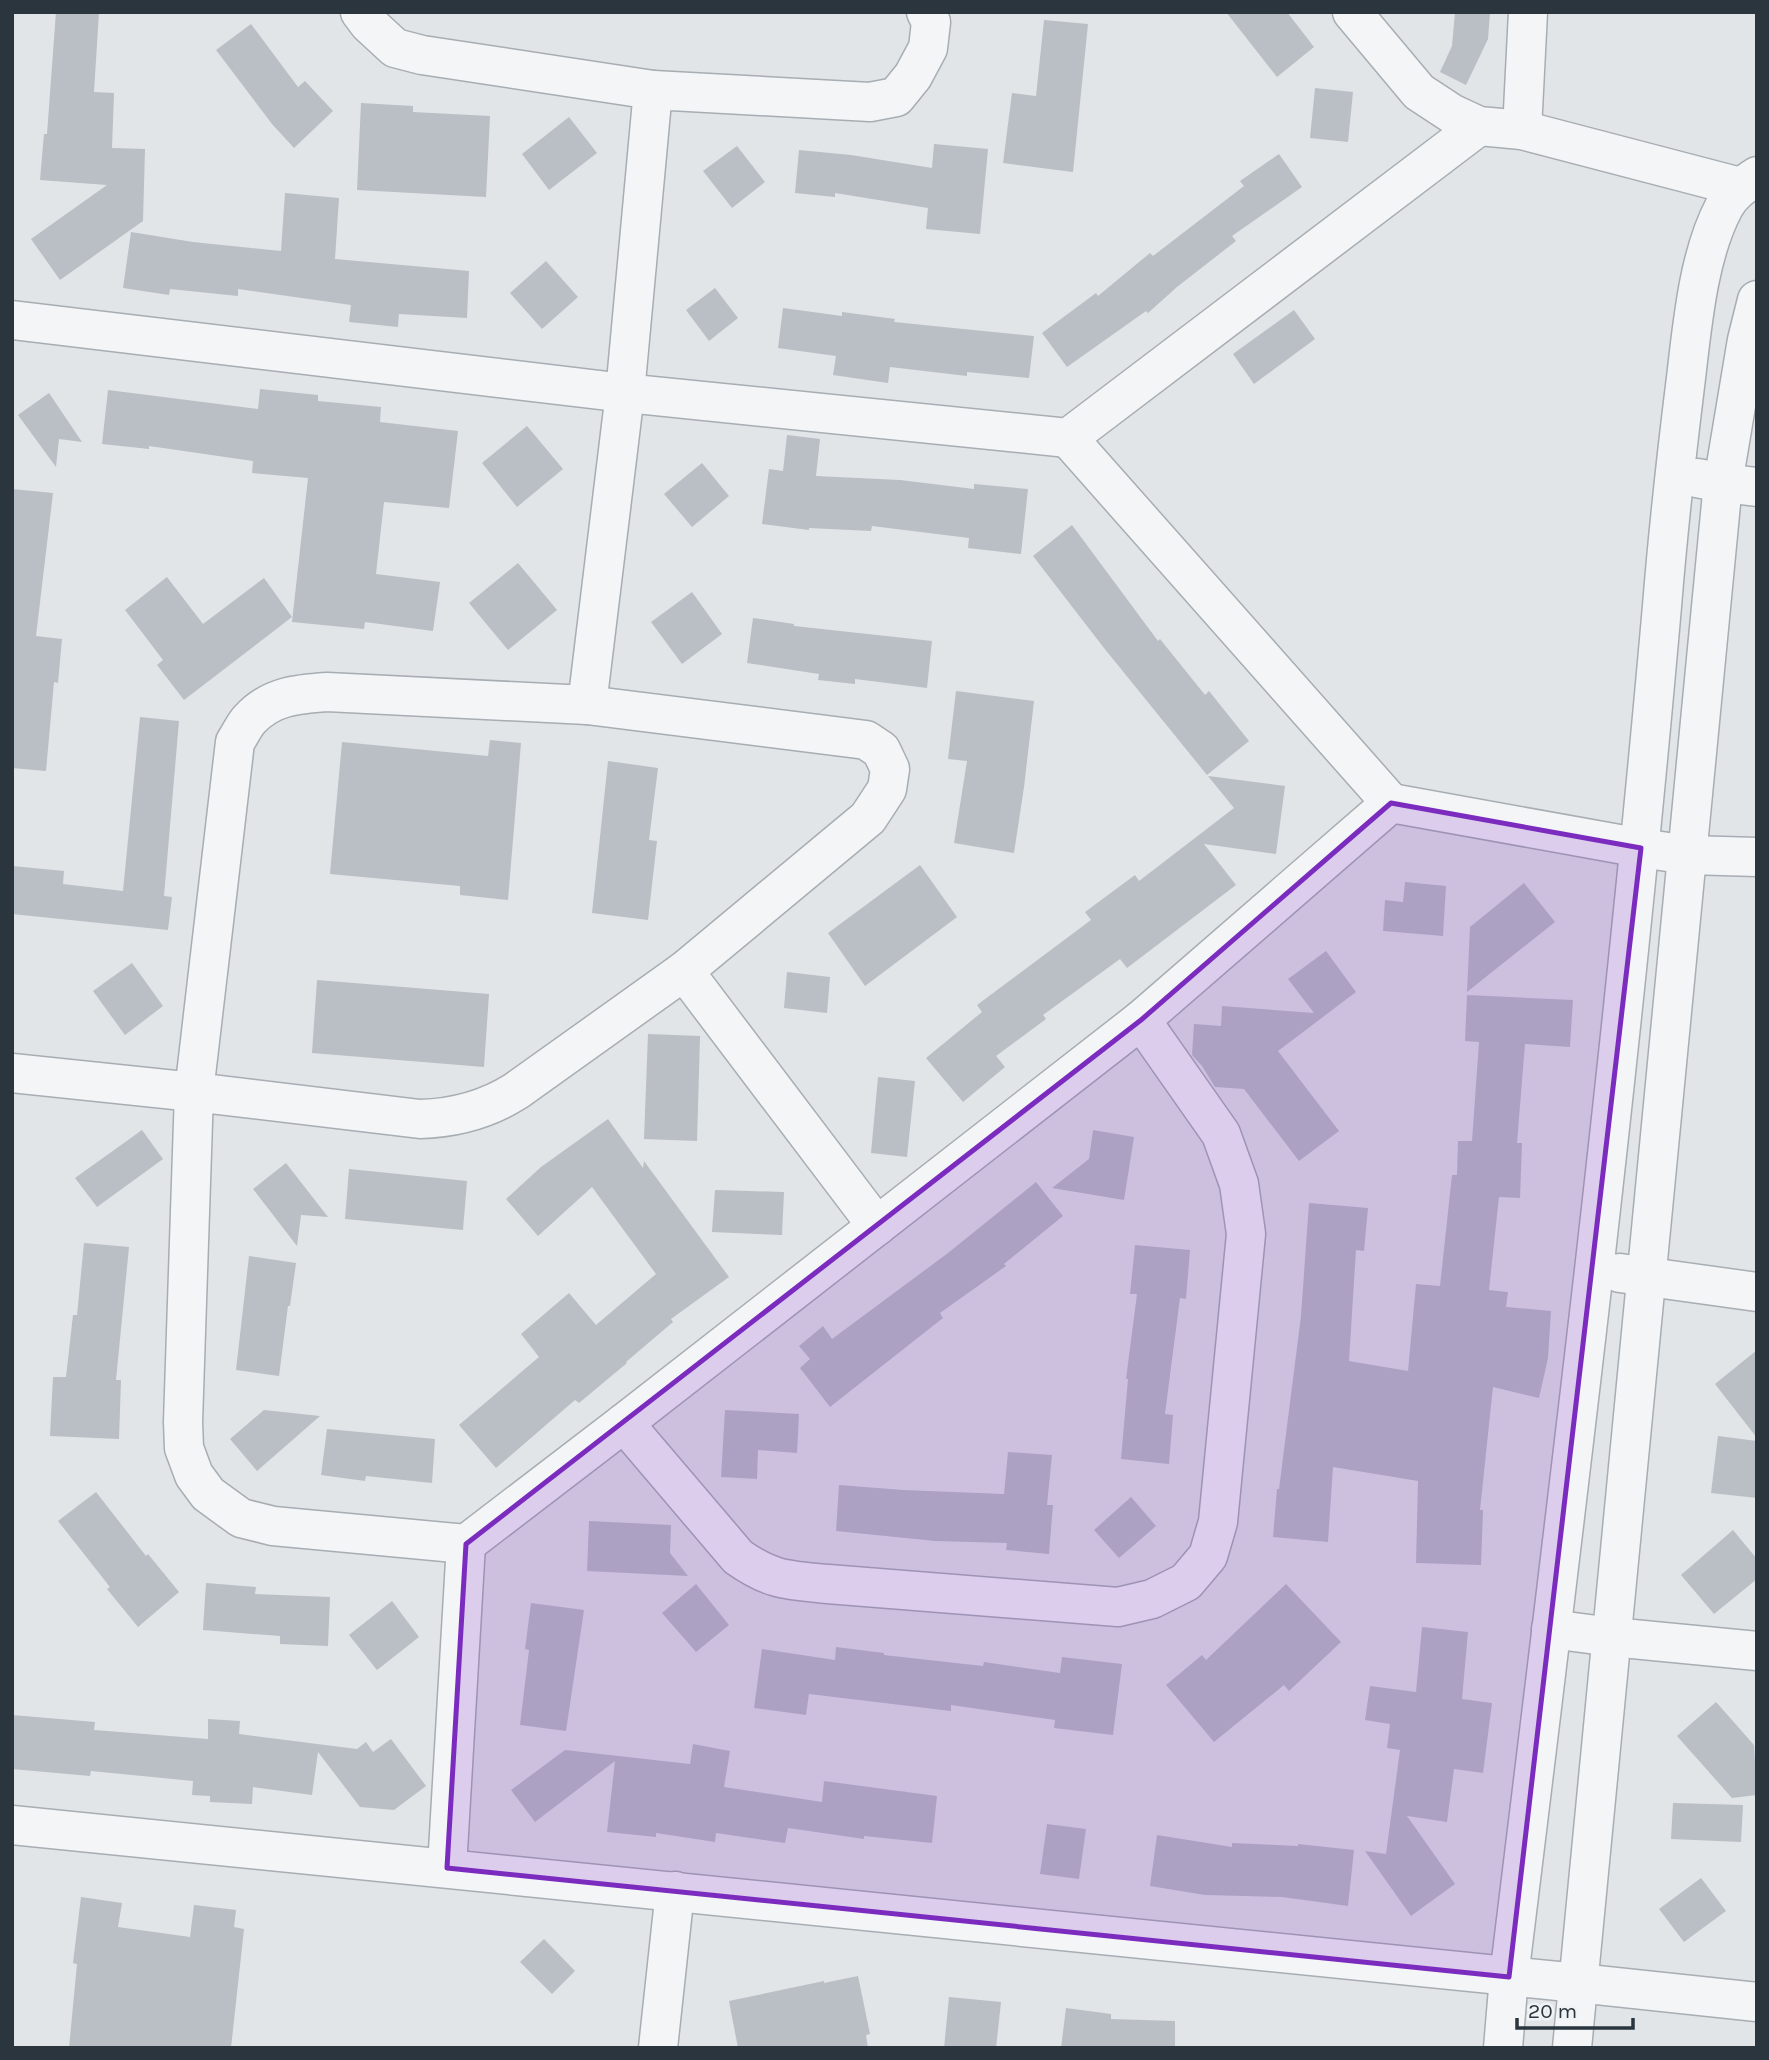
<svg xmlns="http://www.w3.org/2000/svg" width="1769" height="2060" viewBox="0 0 1769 2060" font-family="Karla,sans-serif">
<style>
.building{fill:#b9bfc5}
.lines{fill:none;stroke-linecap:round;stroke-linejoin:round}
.minor-casing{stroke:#a7adb2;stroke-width:41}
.minor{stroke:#f3f5f7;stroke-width:38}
.marked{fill:#7b2cbf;fill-opacity:0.2;stroke:#7b2cbf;stroke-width:5;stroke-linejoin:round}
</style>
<rect width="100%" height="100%" fill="#e1e5e8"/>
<g class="building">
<polygon points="56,12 99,12 94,92 114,93 112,148 145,149 143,221 60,280 31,239 107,185 40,180 44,134 47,134"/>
<polygon points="1226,12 1287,12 1314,47 1277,77"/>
<polygon points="1455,12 1490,12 1488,39 1466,85 1440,72 1452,46"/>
<polygon points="1044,20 1088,24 1073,172 1003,163 1012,93 1036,96"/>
<polygon points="251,24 298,87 305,81 333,111 294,148 272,124 216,50"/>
<polygon points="1315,88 1353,92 1348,142 1310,138"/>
<polygon points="361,103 413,106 413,112 490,116 486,197 357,190"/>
<polygon points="569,117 597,153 549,190 522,154"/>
<polygon points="934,144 988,149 980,234 926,229 928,208 835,193 835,197 795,193 799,150 851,155 932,168"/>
<polygon points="737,146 765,182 732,208 703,171"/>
<polygon points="1279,154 1302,187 1232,236 1236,241 1177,287 1148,313 1146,311 1067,367 1042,333 1096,293 1098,296 1150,253 1153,256 1244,186 1240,181"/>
<polygon points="285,193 339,198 335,259 469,271 467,318 399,314 398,327 349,322 351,305 238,289 238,296 170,289 169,295 123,288 131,232 193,242 281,251"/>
<polygon points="546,261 578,297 542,329 510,293"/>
<polygon points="715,288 738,318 709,341 686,310"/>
<polygon points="783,308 842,316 842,312 895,319 894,322 1034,336 1029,378 967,372 967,376 890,367 888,383 833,375 836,356 778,348"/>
<polygon points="1294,310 1315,339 1254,384 1233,354"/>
<polygon points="260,389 318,395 318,401 381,407 380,422 458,431 449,508 384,502 376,574 440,582 433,631 365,622 364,629 292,622 308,478 252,473 253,461 149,446 149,449 102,444 108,390 258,409"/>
<polygon points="49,393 82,442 59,439 56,467 18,415"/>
<polygon points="527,426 563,469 517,507 482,463"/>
<polygon points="787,435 820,439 816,476 900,480 974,489 974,484 1028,489 1021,554 968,548 969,538 872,526 871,531 809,528 809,530 762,524 769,469 783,471"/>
<polygon points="702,463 729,496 692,527 664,494"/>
<polygon points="12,489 53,493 36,636 62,639 58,683 54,682 46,771 12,768"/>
<polygon points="1072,525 1158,641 1160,639 1205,695 1209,691 1249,741 1207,775 1104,648 1033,556"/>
<polygon points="518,563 557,610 508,650 469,603"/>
<polygon points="167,577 203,624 264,578 292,617 184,700 157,665 163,660 125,610"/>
<polygon points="692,592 722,634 682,664 651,622"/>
<polygon points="753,618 794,624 794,626 932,641 927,688 855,679 855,684 818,680 819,674 747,663"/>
<polygon points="956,691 1034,701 1024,787 1014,853 954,843 967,761 948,759"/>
<polygon points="140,717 179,721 164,896 172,897 168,930 12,914 12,866 64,871 63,884 123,891"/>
<polygon points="490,740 521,743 508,900 460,895 460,886 330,874 342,742 488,756"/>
<polygon points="608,761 658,768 649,840 657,841 648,920 592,913"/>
<polygon points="1208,776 1285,786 1276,854 1204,844 1236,885 1127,968 1120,959 1043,1015 1046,1019 996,1056 1005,1067 963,1102 926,1058 982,1012 977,1005 1091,920 1085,912 1135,875 1139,881 1234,808"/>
<polygon points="920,865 957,917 865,986 828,933"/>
<polygon points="1405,882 1446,886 1443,936 1383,931 1385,900 1403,902"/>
<polygon points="1524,883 1555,922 1467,992 1470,927"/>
<polygon points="1326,951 1356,992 1278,1051 1339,1131 1299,1161 1244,1089 1215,1087 1202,1066 1192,1055 1194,1024 1221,1026 1222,1006 1314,1013 1288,979"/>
<polygon points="132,963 163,1006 125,1035 93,991"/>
<polygon points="787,972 830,977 827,1013 784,1008"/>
<polygon points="317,980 489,994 484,1067 312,1053"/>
<polygon points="1467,995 1573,1000 1570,1047 1525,1044 1517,1143 1522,1143 1520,1198 1499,1197 1489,1290 1508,1292 1506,1307 1551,1311 1548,1358 1539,1398 1493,1387 1480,1510 1483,1510 1481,1565 1416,1563 1418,1481 1333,1467 1328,1542 1273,1537 1277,1489 1279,1489 1301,1316 1309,1203 1368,1208 1364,1251 1356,1250 1349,1361 1408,1371 1416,1284 1440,1286 1452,1175 1457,1175 1458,1141 1472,1141 1479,1042 1465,1041"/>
<polygon points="648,1034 700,1036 697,1141 644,1139"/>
<polygon points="878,1077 915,1081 907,1157 871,1153"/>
<polygon points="608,1119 643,1168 644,1161 729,1277 671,1319 673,1322 626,1362 627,1363 579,1403 575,1400 496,1468 459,1425 539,1357 521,1334 569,1293 596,1325 656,1274 592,1187 538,1236 506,1199 541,1167"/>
<polygon points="142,1130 163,1159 97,1207 75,1178"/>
<polygon points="1093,1130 1134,1137 1124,1200 1052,1188 1089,1159"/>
<polygon points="286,1163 328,1217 301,1215 297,1246 253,1189"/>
<polygon points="349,1169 467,1181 463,1230 345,1219"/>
<polygon points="1036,1182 1063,1216 1004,1264 1006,1266 940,1313 943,1318 830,1407 800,1368 810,1359 799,1346 823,1326 832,1339 948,1253"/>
<polygon points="715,1190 784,1192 782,1235 712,1232"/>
<polygon points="84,1243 129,1247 116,1380 121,1380 119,1439 50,1436 53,1377 66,1377 73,1315 77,1315"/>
<polygon points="1135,1245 1190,1250 1186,1299 1180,1298 1165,1414 1173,1415 1169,1464 1121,1459 1128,1379 1126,1379 1137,1294 1130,1294"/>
<polygon points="249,1256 296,1263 290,1306 288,1306 279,1376 236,1370"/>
<polygon points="1757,1350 1757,1438 1715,1384"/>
<polygon points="264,1410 320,1416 257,1471 230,1439"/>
<polygon points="725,1410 799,1414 797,1453 758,1450 757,1479 721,1477"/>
<polygon points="327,1429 435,1439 432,1483 366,1476 365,1481 321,1475"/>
<polygon points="1718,1436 1757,1441 1757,1498 1711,1493"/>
<polygon points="1008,1452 1052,1455 1047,1505 1053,1505 1049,1554 1006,1550 1007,1543 935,1541 836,1531 839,1485 903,1490 1004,1494"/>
<polygon points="96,1492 146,1556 148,1554 179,1592 138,1627 107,1589 110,1587 58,1521"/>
<polygon points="1131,1497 1156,1526 1119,1558 1094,1530"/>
<polygon points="589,1521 671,1525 670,1553 688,1576 587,1571"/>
<polygon points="1733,1530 1757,1559 1757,1579 1714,1614 1681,1575"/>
<polygon points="206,1583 256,1587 255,1594 330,1597 328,1646 280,1644 280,1636 203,1630"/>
<polygon points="696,1584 729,1625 696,1652 662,1613"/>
<polygon points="1286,1584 1341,1642 1289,1691 1284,1685 1214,1742 1166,1685 1202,1655 1206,1660"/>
<polygon points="392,1601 419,1637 377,1670 349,1635"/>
<polygon points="531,1603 584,1610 566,1731 520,1725 529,1650 525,1649"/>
<polygon points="1422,1627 1468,1632 1462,1699 1492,1703 1483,1773 1454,1769 1447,1822 1407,1816 1455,1884 1411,1916 1365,1851 1386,1854 1400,1750 1387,1748 1390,1724 1365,1720 1370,1686 1416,1692"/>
<polygon points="836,1647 884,1653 884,1655 983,1666 984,1662 1060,1673 1062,1657 1122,1664 1113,1735 1054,1728 1055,1720 951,1705 951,1711 809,1694 806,1715 754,1708 762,1649 835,1660"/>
<polygon points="1716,1702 1754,1745 1757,1795 1732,1798 1677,1736"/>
<polygon points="12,1715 95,1722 94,1730 208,1739 208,1719 240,1721 239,1734 357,1749 366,1742 373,1752 391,1739 426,1786 394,1810 360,1807 318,1752 312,1795 253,1787 252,1804 210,1802 210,1796 192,1795 193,1781 91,1771 90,1776 12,1769"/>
<polygon points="693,1744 730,1751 724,1787 822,1802 824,1781 937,1796 932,1843 864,1836 864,1839 788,1828 785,1843 716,1833 715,1842 656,1833 656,1837 607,1832 615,1761 535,1822 511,1790 565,1750 690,1764"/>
<polygon points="1673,1803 1743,1805 1741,1842 1671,1839"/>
<polygon points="1047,1824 1086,1829 1079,1879 1040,1874"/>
<polygon points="1157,1835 1232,1847 1232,1843 1298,1846 1298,1844 1354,1850 1348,1906 1282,1897 1205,1895 1150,1886"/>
<polygon points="1701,1878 1726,1911 1684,1942 1659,1909"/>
<polygon points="81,1897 122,1903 118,1927 190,1937 194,1905 236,1910 234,1927 244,1929 231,2048 69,2048 77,1964 73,1963"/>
<polygon points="544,1939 575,1971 552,1994 520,1962"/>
<polygon points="858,1976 870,2034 866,2035 868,2048 738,2048 729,2001 824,1981 824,1983"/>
<polygon points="949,1997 1001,2002 996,2048 944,2048"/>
<polygon points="1066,2008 1111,2014 1111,2019 1175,2021 1175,2048 1061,2048"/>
</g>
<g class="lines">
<g class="minor-casing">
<g id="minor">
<polyline points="360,12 369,24 395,48 422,55 653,90"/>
<polyline points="1352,12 1419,92 1451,113 1479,126 1522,130 1740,187"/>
<polyline points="1522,130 1528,12"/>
<polyline points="12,320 625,393 1068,438 1479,126"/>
<polyline points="1068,438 1391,803"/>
<polyline points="1697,478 1723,483 1757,487"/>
<polyline points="587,705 625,393 653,90 870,102 896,97 913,76 928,48 931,22 926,12"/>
<polyline points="684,971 877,1226"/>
<path d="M12 1073 194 1092 420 1119C455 1118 486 1110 516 1091L684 971 868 818 887 789 890 769 881 750 866 740 587 705 327 692C298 694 271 696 250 719 244 725 240 735 235 742L194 1092 183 1422 184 1448 194 1475 208 1494 241 1518 273 1526 466 1544 624 1423 1141 1020 1391 803 1641 848 1688 855 1757 857"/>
<polyline points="1620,1273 1757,1292"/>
<path d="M624 1423 738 1557C772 1581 788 1580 828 1584L1118 1607 1152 1599 1186 1582 1208 1556 1218 1522 1246 1234 1239 1184 1221 1134 1141 1020"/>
<polyline points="1551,1629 1612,1637 1757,1651"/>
<polyline points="12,1825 1578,1983 1757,2002"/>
<polyline points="447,1868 466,1544"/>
<polyline points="658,2048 675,1891"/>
<path d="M1503 2048 1509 1977C1565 1520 1622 1064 1662 606 1668 532 1676 459 1685 386 1692 330 1697 258 1724 207 1731 193 1744 185 1757 176"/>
<polyline points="1572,2048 1723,483 1747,340 1757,300"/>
</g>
</g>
<use href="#minor" class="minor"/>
</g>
<path class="marked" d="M1391 803 1641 848 1509 1977 447 1868 466 1544 1141 1020Z"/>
<rect width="1769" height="2060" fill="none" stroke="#2b353e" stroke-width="28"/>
<path d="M1517 2018v10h116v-10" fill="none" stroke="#2b353e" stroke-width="3.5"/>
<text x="1528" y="2018" font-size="21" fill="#2b353e" stroke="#f0f3f6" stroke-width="5" paint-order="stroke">20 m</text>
</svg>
